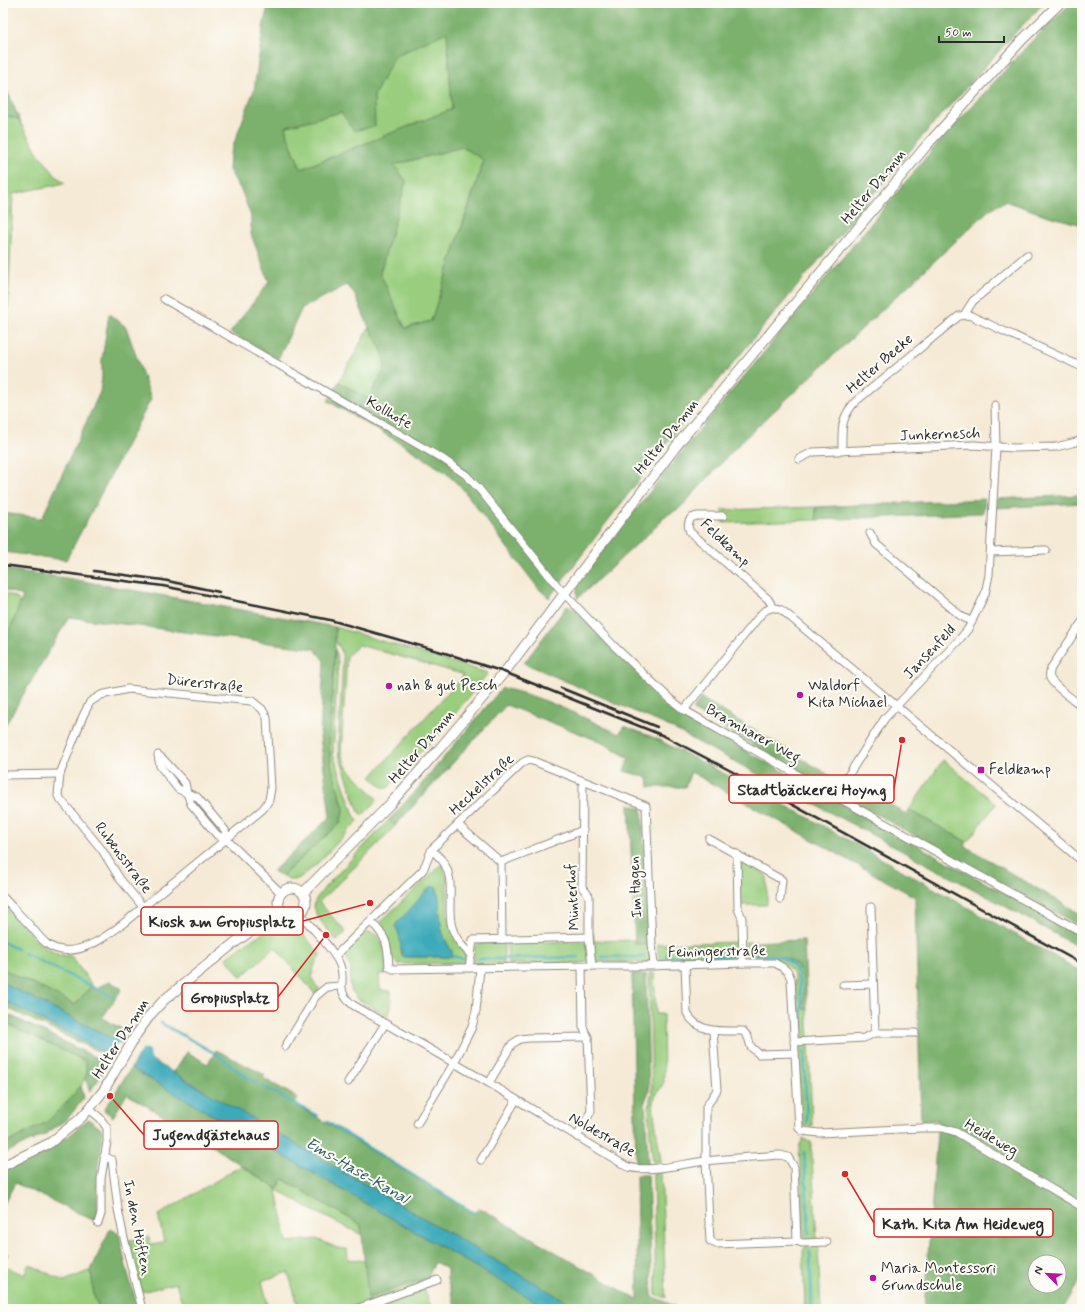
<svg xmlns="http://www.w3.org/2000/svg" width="1085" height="1312" viewBox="0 0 1085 1312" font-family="Mynerve,sans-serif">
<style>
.green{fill:#9ace7e;stroke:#627c54;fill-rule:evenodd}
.forest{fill:#7bb16d;stroke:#536e4c;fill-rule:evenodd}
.water{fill:#3caaba;stroke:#346a72}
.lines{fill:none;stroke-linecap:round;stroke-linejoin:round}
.stream{stroke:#3caaba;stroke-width:2.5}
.canal{stroke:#3caaba;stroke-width:9}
.minor-casing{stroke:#908a80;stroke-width:9}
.tertiary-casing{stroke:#908a80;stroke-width:11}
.minor{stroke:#fff;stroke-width:7}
.tertiary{stroke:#fff;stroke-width:9}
.rail{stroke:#2b2b2b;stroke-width:2.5}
.poi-dot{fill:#b5179e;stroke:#fdfcf7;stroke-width:1.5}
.labels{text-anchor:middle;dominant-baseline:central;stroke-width:4;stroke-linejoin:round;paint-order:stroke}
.street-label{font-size:15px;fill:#2b2b2b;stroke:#fdfcf7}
.poi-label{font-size:15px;fill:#2b2b2b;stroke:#fdfcf7;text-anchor:start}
.water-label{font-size:16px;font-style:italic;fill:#325e64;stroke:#fdfcf7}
.leader{fill:none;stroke:#d62828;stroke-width:1.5}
.callout-dot{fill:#d62828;stroke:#fdfcf7;stroke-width:1.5}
.callout{fill:#fdfcf7;stroke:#d62828;stroke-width:1.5}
.callout-label{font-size:16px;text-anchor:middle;font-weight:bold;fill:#2b2b2b}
</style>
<rect width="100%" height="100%" fill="#fdfcf7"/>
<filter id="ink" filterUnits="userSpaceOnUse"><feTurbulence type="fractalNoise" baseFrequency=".025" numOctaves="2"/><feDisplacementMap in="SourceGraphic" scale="8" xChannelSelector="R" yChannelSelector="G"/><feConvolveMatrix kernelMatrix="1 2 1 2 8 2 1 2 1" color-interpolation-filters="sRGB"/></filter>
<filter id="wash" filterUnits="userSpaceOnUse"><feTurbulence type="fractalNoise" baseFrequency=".012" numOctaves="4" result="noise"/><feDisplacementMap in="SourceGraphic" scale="16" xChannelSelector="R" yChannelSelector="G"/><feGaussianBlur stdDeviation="0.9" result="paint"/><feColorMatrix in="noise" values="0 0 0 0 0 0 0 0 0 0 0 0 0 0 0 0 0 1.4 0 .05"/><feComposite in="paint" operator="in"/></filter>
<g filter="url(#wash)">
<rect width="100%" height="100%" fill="#f5ead5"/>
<g class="green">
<polygon points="447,31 452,109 301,169 286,132 287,126 341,112 374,95 395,56"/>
<polygon points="3,115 18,119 38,153 56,176 65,183 13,194 3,421"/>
<polygon points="462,147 484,159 431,321 405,328 380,273 406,181 394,165"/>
<polygon points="369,327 383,353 385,368 368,399 339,382"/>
<polygon points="816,507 816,520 723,523 722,510"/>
<polygon points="3,592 17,598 21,606 3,650"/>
<polygon points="335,627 488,673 437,736 416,756 388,788 383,787 371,777 463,676 462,674 359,645 347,656 341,753 346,766 378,800 362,816 359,812 339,755 338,749 343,658 341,650 335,640"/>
<path d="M335 650 337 654 338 662 333 754 354 815 358 821C346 832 308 878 294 880 290 880 286 877 282 876L340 823 344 809 332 769 329 747Z"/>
<polygon points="943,760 996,804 967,842 909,810"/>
<polygon points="389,820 395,826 362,860 319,902 346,932 338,940 335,940 317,916 314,906 316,899 326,886"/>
<polygon points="742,862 745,862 767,875 767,905 740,905 740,866"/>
<path d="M442 864 447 878V916L466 955V963L397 964 392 959 387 935 381 921ZM436 886C442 901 437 922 445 939 447 945 452 949 453 955L447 957H403L401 952V942L398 921 405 915 431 887Z"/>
<polygon points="3,906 44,947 59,955 71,956 92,985 75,1005 3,969"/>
<path d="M288 923 297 928 321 955C313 965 307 980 320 989L315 994 275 947 241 977 226 958C245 943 265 929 288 923Z"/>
<path d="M366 932C387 932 385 959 386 974H379L380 990 391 991V1008L388 1016 358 999 354 994 351 989 350 983 351 970 344 952Z"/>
<polygon points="592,933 593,933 594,941 635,940 636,944 649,944 652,959 649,962 596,962 595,960"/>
<polygon points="583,941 587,944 588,959 585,963 508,964 507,943"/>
<polygon points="740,942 740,954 737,960 660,961 657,944"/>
<path d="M745 942H752L753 954C771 954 797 955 802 977 805 987 803 999 803 1009H807L809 1038H802L797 1033 795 978C787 957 766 960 748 960L746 958Z"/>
<polygon points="478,943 504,943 504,964 473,965 475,946"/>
<path d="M649 973H654L656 1014H663L664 1082 653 1101 654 1114 661 1161 653 1162C651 1145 646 1107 652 1092Z"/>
<polygon points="3,1022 85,1061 87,1073 85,1078 81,1086 70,1099 47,1122 8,1142 3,1140"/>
<polygon points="802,1045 809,1045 812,1126 804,1127 801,1121 798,1051 799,1048"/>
<polygon points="803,1138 807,1141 811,1142 817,1239 806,1239 804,1237 799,1147"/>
<polygon points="241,1166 277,1189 283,1179 361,1225 362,1235 314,1211 277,1190 287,1242 317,1239 337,1248 347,1249 348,1259 365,1261 368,1298 428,1277 426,1281 349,1309 299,1309 288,1272 262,1281 269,1309 184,1309 176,1283 142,1292 133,1262 129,1240 149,1237 151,1244 164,1242 158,1215"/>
<polygon points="661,1170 666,1298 656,1294 653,1174"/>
<polygon points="818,1246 821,1309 805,1309 803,1251 805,1247"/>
<polygon points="3,1251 8,1254 3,1265 24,1275 29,1264 64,1281 91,1270 94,1296 99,1309 3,1309"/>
<polygon points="424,1288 432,1309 368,1309"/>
</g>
<g class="forest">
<path d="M269 3H1044L1015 33 919 140 674 434 549 598 538 588 462 488 445 472 404 445 328 401 339 382 368 399 385 368 383 353 369 327 354 293 347 285 302 308 278 359 230 333 269 282 251 234V216L242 192 229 170 230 154 254 90 264 22ZM447 32 452 109 301 169 286 132 287 126 341 112 354 131 375 126 374 95 395 56ZM462 147 484 160 431 321 405 328 380 273 406 181 394 165Z"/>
<polygon points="1071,3 1082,3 1082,225 1045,215 1005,201 989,210 742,441 680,508 662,518 661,522 577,599 577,584 687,445 933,149 1028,45"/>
<polygon points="3,74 6,88 21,123 18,119 3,115"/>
<polygon points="109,314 126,327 151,399 66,560 3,552 3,513 42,518 100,392 102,377 102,360"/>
<polygon points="1082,495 1082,503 996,508 996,499"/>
<polygon points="985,499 983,513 816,520 816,507"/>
<polygon points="3,569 66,578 335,627 335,650 329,747 332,769 344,809 340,823 282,876 273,871 330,817 320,736 324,661 315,649 69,617 3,729 3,647 23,596 3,589"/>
<polygon points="567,606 575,610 666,702 688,719 1082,936 1082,949 992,899 668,726 524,663"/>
<path d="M502 688C543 696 582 717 619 734L624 726 655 738 802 814 1082 972V1276L1063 1309H924L938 1120 921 1121 915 897 691 772 685 787H649L648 778 624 771 629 758 599 741 506 705 395 826 389 820 419 787ZM1035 1262H1059V1286H1035Z"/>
<polygon points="701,698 832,777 822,784 697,713 693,710"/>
<path d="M854 780 905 814 909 810 967 842 965 846 1082 915V927L850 800C846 792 849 787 854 780Z"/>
<polygon points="629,804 642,809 649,944 635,944"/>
<path d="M804 940 807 1009H803C803 999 805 987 802 977 797 954 771 954 753 955L752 942Z"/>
<polygon points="3,969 75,1005 92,985 95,989 110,981 122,989 102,1018 122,1029 117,1041 3,983"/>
<polygon points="632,974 646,974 649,1091 645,1101 648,1164 636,1163"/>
<polygon points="3,1000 109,1054 105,1055 3,1006"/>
<path d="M3 1012 103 1061C108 1071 96 1082 90 1091L85 1078 87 1073 85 1061 3 1022Z"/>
<polygon points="216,1050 265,1075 263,1078 298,1098 295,1104 474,1213 480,1208 638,1300 636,1175 648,1175 652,1296 681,1309 579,1309 173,1073 187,1052 208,1064"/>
<polygon points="131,1068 549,1309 456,1309 447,1279 447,1269 435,1262 428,1277 368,1298 361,1225 283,1179 277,1189 214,1147 127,1094 113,1117 104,1110"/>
<polygon points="81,1086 84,1098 68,1118 46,1134 3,1154 3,1140 8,1142 47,1122 70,1099"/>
<path d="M88 1119 100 1128 103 1133 97 1172 98 1214 95 1221 15 1183 3 1206V1170C34 1158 65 1143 88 1119Z"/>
<polygon points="110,1229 119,1233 125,1263 138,1309 99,1309 94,1296 91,1270"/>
</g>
<g class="water">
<path d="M436 886C442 901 437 922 445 939 447 945 452 949 453 956L447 957H403C399 946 402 937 395 926L398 921 405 915 424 893 431 887Z"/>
<polygon points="3,983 117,1041 109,1054 3,1000"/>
<polygon points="140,1053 579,1309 549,1309 131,1068"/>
</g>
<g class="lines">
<g class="stream">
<polyline points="3,942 17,949"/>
<polyline points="24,953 113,997"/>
<polyline points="453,956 463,959"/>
<polyline points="666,956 732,956"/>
<path d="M753 956C760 956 768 955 775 956 800 961 800 979 801 1000 802 1010 802 1021 803 1031"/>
<polyline points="601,957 644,957"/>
<polyline points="478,959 579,957"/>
<polyline points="161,1023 218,1055 245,1076 257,1083"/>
<polyline points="804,1051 807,1122"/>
<polyline points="262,1086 318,1116"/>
<polyline points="326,1121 474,1213"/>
<polyline points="804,1152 809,1233"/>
<polyline points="810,1252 812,1309"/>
</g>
<g class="canal">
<polyline points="105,1044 121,1039"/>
<polyline points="145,1053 149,1068"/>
</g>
</g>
</g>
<g filter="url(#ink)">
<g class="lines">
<g class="minor-casing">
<g id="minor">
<polyline points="164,299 443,459 466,475 480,490 560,589 613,645 669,698 684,710 835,796 1082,932"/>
<polyline points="964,315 973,301 1027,255"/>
<path d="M842 451C842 429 840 419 855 402L959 316 969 315 1082 367"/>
<polyline points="799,459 813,452 974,445 1013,448 1056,447 1072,443 1082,440"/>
<path d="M723 516H697L691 518C687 524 688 527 690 532L768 599 773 607"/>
<polyline points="870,533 876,544 961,616 972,622"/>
<polyline points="991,552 1046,550"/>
<path d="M1082 622 1051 668C1050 671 1049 675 1050 678 1054 687 1074 700 1082 706"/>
<polygon points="128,689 252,701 262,709 267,718 271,788 269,800 263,809 143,907 120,879 102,850 58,796 60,774 83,716 90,702 101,695"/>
<path d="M684 710 762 613C770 607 775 606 783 611L1082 861"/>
<polygon points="158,755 164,760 185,783 187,793 178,789 160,766"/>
<polyline points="3,774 6,775 60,774"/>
<polyline points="583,782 582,887 589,896 589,937 592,966"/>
<polygon points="187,793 197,797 225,830 227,840 217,835 191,804"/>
<polyline points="835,796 885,718 959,640 968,629 985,594 989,575 996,447 995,405"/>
<polyline points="458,825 501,862"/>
<polyline points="709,839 782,880 780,899"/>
<polyline points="227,840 281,893"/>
<path d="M432 849C435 854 441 858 444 863 456 883 446 907 452 927 455 939 463 947 471 955"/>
<polyline points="737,854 738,909 742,918 743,963"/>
<polyline points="501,862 583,830"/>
<polyline points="501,862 502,939"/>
<path d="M3 897C13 908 23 918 33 929 37 934 42 940 47 944 77 966 121 926 143 907"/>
<polyline points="871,907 875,1033"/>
<path d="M300 913C311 928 332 947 339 963 348 981 333 989 353 1005L489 1083 626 1166C645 1174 685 1163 706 1161 730 1158 755 1157 780 1155L788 1157 794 1167 797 1241"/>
<path d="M371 922C387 937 388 945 389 967L393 969 592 966H647L743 963H775L782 967 788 972 791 979 799 1128 802 1131 819 1133 921 1128H943L956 1132 1082 1207"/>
<polyline points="335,956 423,870 432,849 522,763 528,760 533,761 646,806 652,944 654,966"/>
<path d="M685 965 687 1013C698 1034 722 1031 743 1031L748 1037 751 1047 759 1054 795 1053"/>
<polyline points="469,968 473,940 589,937"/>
<polyline points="843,985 873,984"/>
<polyline points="713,1031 717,1090 706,1107 706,1161 710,1241 716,1244 797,1241 802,1243 827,1242"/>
<polyline points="794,1042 864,1038 875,1033 915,1033"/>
<polyline points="285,1047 316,996 327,987 341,986"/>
<polyline points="348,1082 385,1024"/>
<polyline points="489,1083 512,1044 520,1039 529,1038 588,1037"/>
<polyline points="89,1109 100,1118 107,1128 107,1142 101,1179 101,1214 98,1223"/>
<polyline points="417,1124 454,1063 472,1027 476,1011 480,968"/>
<polyline points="577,1137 591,1111 588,1037 583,1027 582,966"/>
<polyline points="104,1156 112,1160 118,1209 123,1234 142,1309"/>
<polyline points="481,1160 516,1100"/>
<polyline points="356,1309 437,1280"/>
</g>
</g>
<g class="tertiary-casing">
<g id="tertiary">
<circle cx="292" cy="902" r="14"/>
<polyline points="303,893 390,804 440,748 507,669 681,440 927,145 1022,40 1060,3"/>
<polyline points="3,1166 50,1143 80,1119 89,1109 104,1090 136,1035 151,1014 164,1000 233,944 281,909"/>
</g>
</g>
<use href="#minor" class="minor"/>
<use href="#tertiary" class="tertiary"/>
<g class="rail">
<polyline points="3,565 163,586 330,620 445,653 504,672 664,736 731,771 1082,964"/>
<polyline points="94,571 163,580 219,592"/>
<polyline points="561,688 657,727"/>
</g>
</g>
</g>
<g class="poi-dot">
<circle cx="389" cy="686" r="4"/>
<circle cx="800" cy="695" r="4"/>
<rect x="977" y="766" width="8" height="8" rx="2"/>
<circle cx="873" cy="1278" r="4"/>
</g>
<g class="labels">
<g class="street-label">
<text transform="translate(874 187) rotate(-50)">Helter Damm</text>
<text transform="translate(880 364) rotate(-41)">Helter Beeke</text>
<text transform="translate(389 413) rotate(30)">Kollhofe</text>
<text transform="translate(940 435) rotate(-2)">Junkernesch</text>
<text transform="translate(667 437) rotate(-51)">Helter Damm</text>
<text transform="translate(725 543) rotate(43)">Feldkamp</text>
<text transform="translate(930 652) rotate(-47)">Jansenfeld</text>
<text transform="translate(205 684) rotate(6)">Dürerstraße</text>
<text transform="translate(753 734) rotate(29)">Bramharer Weg</text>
<text transform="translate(422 747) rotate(-49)">Helter Damm</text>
<text transform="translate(482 785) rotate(-43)">Heckelstraße</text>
<text transform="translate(123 858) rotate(53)">Rubensstraße</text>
<text transform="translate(636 887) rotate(-93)">Im Hagen</text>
<text transform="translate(573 897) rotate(-94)">Münterhof</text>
<text transform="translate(717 952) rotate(-1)">Feiningerstraße</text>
<text transform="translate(121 1039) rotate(-57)">Helter Damm</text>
<text transform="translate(602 1135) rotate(30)">Noldestraße</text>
<text transform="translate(991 1138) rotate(30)">Heideweg</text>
<text transform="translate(137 1228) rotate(79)">In den Höften</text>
</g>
<g class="poi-label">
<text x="397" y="686">nah &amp; gut Pesch</text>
<text x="808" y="686">Waldorf<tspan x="808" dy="17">Kita Michael</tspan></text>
<text x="989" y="770">Feldkamp</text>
<text x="881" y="1269">Maria Montessori<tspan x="881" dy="17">Grundschule</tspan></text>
</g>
<g class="water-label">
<text transform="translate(357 1171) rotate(30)">Ems-Hase-Kanal</text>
</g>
</g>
<path class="leader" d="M902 740L894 789M370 903L303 921M326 935L278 997M110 1096L144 1135M845 1174L874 1223"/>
<g class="callout-dot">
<circle cx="902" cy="740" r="4"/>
<circle cx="370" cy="903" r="4"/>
<circle cx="326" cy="935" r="4"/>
<circle cx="110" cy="1096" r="4"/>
<circle cx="845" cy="1174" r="4"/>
</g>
<g class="callout">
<rect x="729" y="775" width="165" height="28" rx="4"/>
<rect x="141" y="907" width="162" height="28" rx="4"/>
<rect x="182" y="983" width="96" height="28" rx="4"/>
<rect x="144" y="1121" width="134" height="28" rx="4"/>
<rect x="874" y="1209" width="179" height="28" rx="4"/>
</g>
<g class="callout-label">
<text x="812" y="795">Stadtbäckerei Hoyng</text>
<text x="222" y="927">Kiosk am Gropiusplatz</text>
<text x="230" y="1003">Gropiusplatz</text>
<text x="211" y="1140">Jugendgästehaus</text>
<text x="963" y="1229">Kath. Kita Am Heideweg</text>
</g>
<rect width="1085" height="1312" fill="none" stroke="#fdfcf7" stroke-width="16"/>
<g transform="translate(1047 1274) rotate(294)"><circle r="19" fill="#fdfcf7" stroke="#a9a8a5"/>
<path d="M0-3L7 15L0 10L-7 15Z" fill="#b5179e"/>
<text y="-6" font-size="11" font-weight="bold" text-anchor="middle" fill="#2b2b2b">N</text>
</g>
<path d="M939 36v6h65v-6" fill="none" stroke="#2b2b2b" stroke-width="2"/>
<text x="945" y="36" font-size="12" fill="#2b2b2b" stroke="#fdfcf7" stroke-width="3" paint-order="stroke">50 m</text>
</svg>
